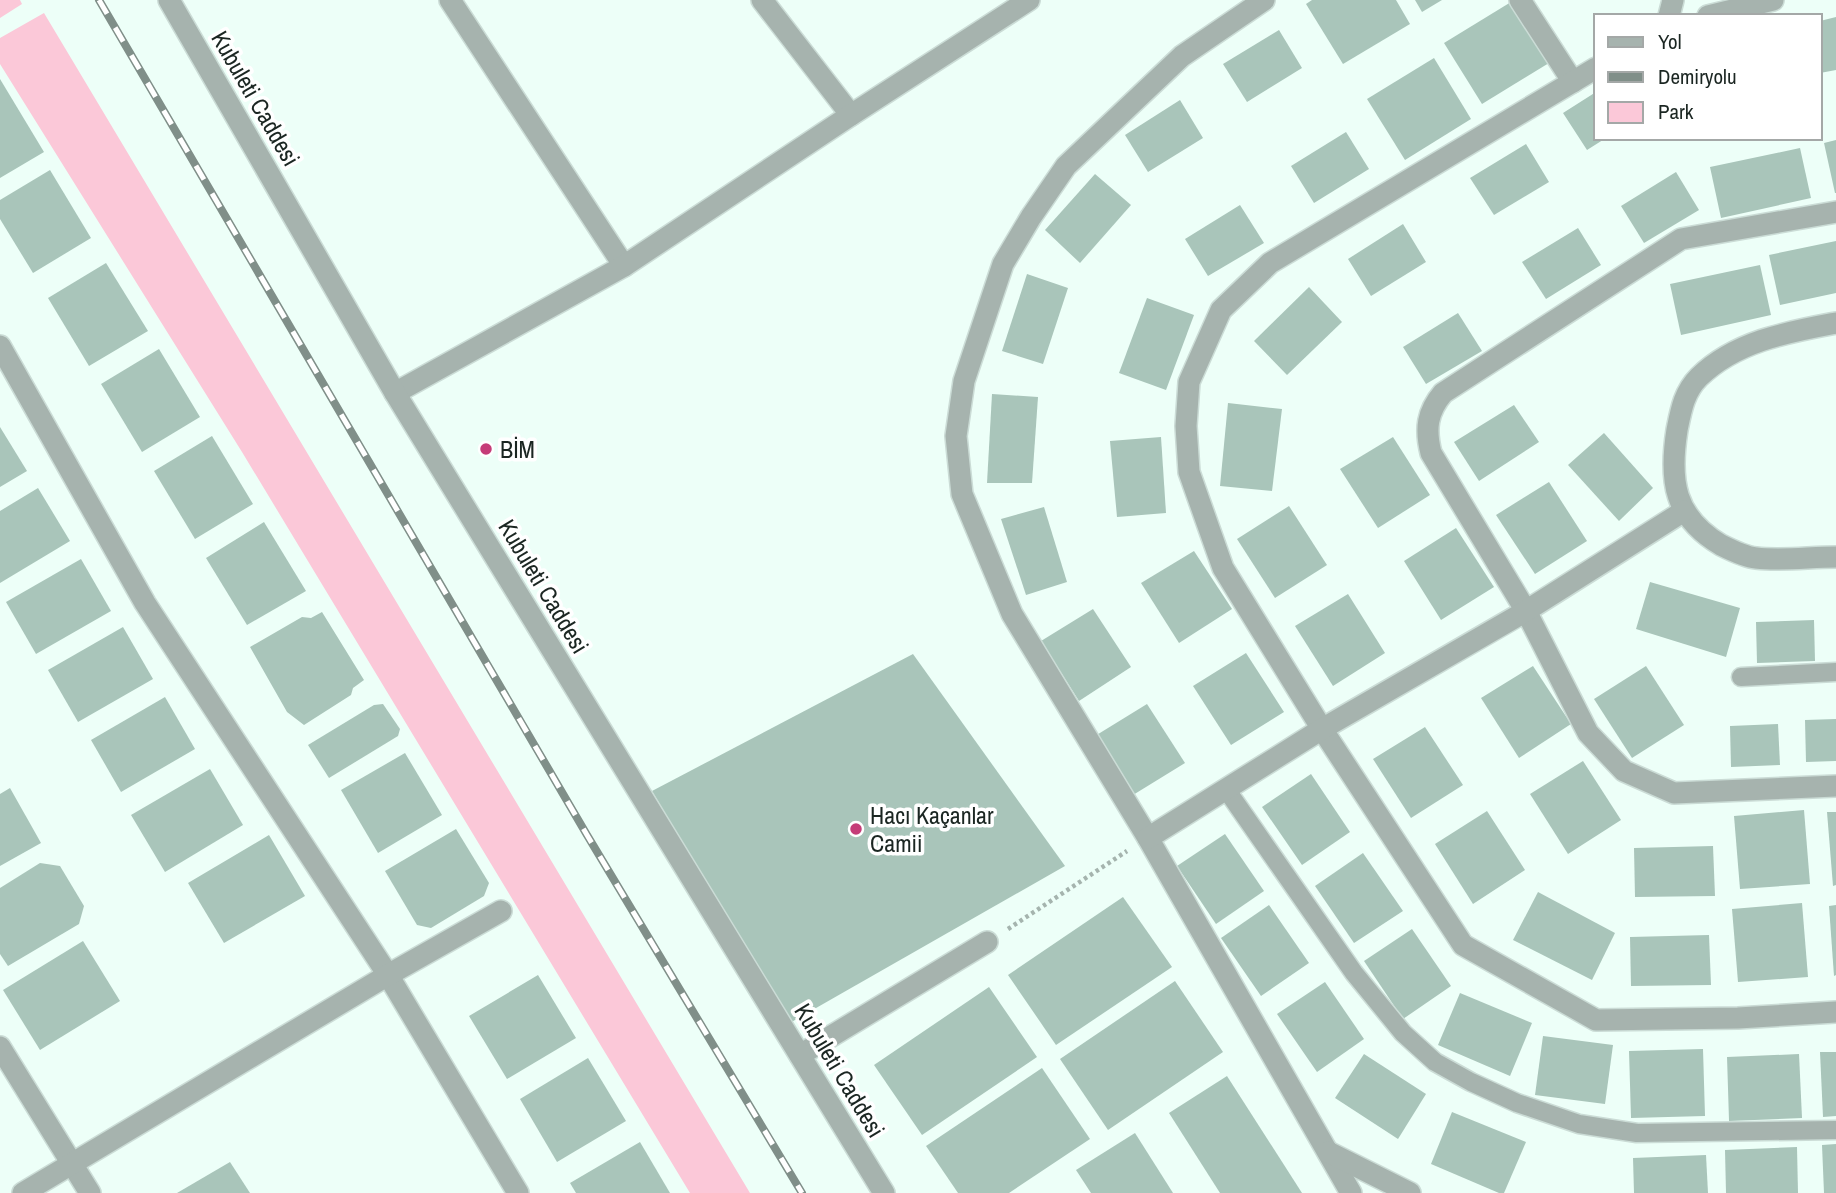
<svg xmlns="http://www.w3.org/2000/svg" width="1836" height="1193" viewBox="0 0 1836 1193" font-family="'Archivo Narrow',sans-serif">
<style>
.green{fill:#fbc8d8}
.building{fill:#a9c5ba}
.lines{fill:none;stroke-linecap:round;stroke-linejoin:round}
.service-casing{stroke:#cbdcd6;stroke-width:21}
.minor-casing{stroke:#cbdcd6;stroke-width:24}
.tertiary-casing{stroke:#cbdcd6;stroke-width:24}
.path{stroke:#a5b4ae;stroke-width:4.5;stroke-dasharray:3.5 3.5;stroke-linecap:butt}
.service{stroke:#a6b3ae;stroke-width:18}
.minor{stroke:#a6b3ae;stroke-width:21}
.tertiary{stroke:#a6b3ae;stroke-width:21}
.rail-casing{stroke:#808f89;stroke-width:8}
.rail{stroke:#fff;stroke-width:5;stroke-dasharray:16;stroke-linecap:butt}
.poi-dot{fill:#c53c78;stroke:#fff;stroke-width:2.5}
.labels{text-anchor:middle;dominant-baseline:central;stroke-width:7;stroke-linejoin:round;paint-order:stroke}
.street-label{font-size:24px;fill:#1b2622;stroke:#fff}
.poi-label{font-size:24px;fill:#1b2622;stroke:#fff;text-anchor:start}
</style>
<rect width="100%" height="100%" fill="#edfff8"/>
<g class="green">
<polygon points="0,0 20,0 22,4 0,18"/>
<polygon points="44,13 750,1193 690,1193 242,452 0,64 0,38"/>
</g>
<g class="building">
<polygon points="1312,0 1396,0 1410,24 1343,64 1306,4"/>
<polygon points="1415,0 1442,0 1422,12"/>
<polygon points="1511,2 1549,63 1482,104 1444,43"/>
<polygon points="1836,17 1836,70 1820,73 1820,21"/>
<polygon points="1279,30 1302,68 1247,102 1223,64"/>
<polygon points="1434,58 1471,119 1405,160 1367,99"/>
<polygon points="0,79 44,152 0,178"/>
<polygon points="1596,92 1596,138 1606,138 1587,150 1563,113"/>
<polygon points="1180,100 1203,138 1148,172 1125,135"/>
<polygon points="1346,132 1369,169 1314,203 1291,166"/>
<polygon points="1836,140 1836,193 1835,193 1824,143"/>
<polygon points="1526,144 1549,182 1494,215 1470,178"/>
<polygon points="1800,148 1811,198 1721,218 1710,167"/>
<polygon points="50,170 91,238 33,273 0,219 0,200"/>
<polygon points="1676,172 1699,210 1644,243 1621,206"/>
<polygon points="1095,174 1131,205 1080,263 1045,230"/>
<polygon points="1240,205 1264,243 1208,276 1185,239"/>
<polygon points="1403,224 1426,262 1371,296 1348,259"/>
<polygon points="1578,228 1601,265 1546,299 1522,262"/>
<polygon points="1836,241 1836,293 1780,305 1769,255"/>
<polygon points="106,263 148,331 89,366 48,298"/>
<polygon points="1760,265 1771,315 1681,335 1670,284"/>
<polygon points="1027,274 1068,288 1043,364 1002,351"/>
<polygon points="1309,287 1342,322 1287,375 1254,341"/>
<polygon points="1147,298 1194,315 1166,390 1119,373"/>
<polygon points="1458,313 1482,351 1426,384 1403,347"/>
<polygon points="159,349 200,417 142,452 101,384"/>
<polygon points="992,394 1038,397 1032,483 987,483"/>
<polygon points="1228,403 1282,409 1272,491 1220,486"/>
<polygon points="1514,405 1539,442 1479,481 1454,442"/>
<polygon points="0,427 27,471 0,487"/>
<polygon points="1604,433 1653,488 1619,521 1568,465"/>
<polygon points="212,436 253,504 195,539 154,471"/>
<polygon points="1161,437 1166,513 1117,517 1110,441"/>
<polygon points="1393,437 1430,495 1378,528 1340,469"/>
<polygon points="1549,482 1587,541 1535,574 1496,515"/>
<polygon points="38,488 70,541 0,583 0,511"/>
<polygon points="1289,506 1327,565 1275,598 1237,539"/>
<polygon points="1044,507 1067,582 1026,595 1001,519"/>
<polygon points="264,522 306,591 247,625 206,558"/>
<polygon points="1456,528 1494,587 1441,620 1404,561"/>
<polygon points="1194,551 1232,609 1179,643 1141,583"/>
<polygon points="81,559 111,611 36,654 6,602"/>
<polygon points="1650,582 1740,608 1726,657 1636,629"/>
<polygon points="1348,594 1385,653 1333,686 1295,626"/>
<polygon points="1093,609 1131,667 1079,701 1041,641"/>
<polygon points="322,612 364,680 353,688 351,695 304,725 287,712 250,647 302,617 311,618"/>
<polygon points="1814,620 1815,661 1757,663 1756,622"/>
<polygon points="123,627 153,679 78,722 48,670"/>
<polygon points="1246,653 1284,712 1231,745 1193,686"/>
<polygon points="913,654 1065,866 788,1024 652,791"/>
<polygon points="1533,666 1571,724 1519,758 1481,698"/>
<polygon points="1646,666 1684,725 1632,758 1594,699"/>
<polygon points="165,697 195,749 121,792 91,740"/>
<polygon points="383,704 400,729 398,736 329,778 308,745 374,705"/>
<polygon points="1147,704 1185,763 1133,795 1095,736"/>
<polygon points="1836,719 1836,761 1806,762 1805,720"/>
<polygon points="1778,724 1780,765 1731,767 1730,726"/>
<polygon points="1425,727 1463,785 1411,818 1373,759"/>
<polygon points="405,753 442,815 378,853 341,790"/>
<polygon points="1583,761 1621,820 1568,854 1530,794"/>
<polygon points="210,769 243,825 165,872 131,815"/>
<polygon points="1311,774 1350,832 1302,865 1262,807"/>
<polygon points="10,788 41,843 0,866 0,794"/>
<polygon points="1804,810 1810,884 1740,889 1734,816"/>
<polygon points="1487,811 1525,870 1473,904 1435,844"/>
<polygon points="1827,812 1836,812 1836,885 1833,886"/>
<polygon points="456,829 489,883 484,896 431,928 417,925 385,871"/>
<polygon points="1225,834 1264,891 1216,924 1177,866"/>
<polygon points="269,835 305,896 224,943 188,883"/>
<polygon points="1713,846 1715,896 1635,897 1634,848"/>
<polygon points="1363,853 1403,911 1354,943 1315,886"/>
<polygon points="40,863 60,866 84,906 79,924 8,966 0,954 0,888"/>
<polygon points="1538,892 1615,933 1592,980 1513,940"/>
<polygon points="1123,897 1172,967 1056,1045 1008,975"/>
<polygon points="1802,903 1808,977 1738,982 1732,909"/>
<polygon points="1269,905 1309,963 1261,996 1221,938"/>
<polygon points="1836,905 1836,975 1834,976 1829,906"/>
<polygon points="1412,929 1451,986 1403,1019 1364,961"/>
<polygon points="1709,935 1711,985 1631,986 1630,937"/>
<polygon points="83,941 120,1001 40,1050 3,990"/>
<polygon points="538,975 576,1038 507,1079 469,1016"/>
<polygon points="1175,981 1223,1052 1108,1130 1060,1059"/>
<polygon points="1325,982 1364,1039 1317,1072 1277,1014"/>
<polygon points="989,987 1037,1057 922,1135 874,1065"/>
<polygon points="1460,993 1532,1023 1510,1076 1438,1045"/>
<polygon points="1543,1036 1613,1045 1605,1104 1535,1095"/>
<polygon points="1703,1049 1705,1116 1631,1118 1629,1051"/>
<polygon points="1820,1052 1836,1052 1836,1116 1823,1117"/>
<polygon points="1364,1054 1426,1094 1398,1139 1335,1098"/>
<polygon points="1799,1054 1802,1118 1729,1121 1727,1057"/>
<polygon points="588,1058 626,1121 557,1162 520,1099"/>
<polygon points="1042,1068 1090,1139 1009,1193 958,1193 926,1146"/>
<polygon points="1227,1076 1302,1193 1220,1193 1169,1113"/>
<polygon points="1452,1112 1526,1142 1504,1193 1499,1193 1431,1164"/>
<polygon points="1135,1133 1173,1193 1091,1193 1076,1170"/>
<polygon points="640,1142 670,1193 576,1193 570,1183"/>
<polygon points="1836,1144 1836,1193 1824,1193 1822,1145"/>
<polygon points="1797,1147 1798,1193 1726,1193 1725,1150"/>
<polygon points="1706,1155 1708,1193 1634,1193 1633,1158"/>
<polygon points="230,1162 250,1193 177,1193"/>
</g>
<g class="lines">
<g class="service-casing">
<g id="service">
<polyline points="1741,677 1836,672"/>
<polyline points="1226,789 1354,973 1403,1033 1435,1062 1471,1082 1517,1103 1579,1124 1637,1133 1836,1130"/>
</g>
</g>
<g class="minor-casing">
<g id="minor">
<polyline points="450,0 624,266"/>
<polyline points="762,0 851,115"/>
<polyline points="1264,0 1182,56 1066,166 1031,217 1003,264 964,381 956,436 962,494 1012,614 1148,838 1351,1193"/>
<polyline points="1520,0 1573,82"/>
<polyline points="1669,16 1673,0"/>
<polyline points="1708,16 1773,0"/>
<polyline points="1596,68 1270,263 1221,310 1189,382 1186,426 1189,472 1223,568 1322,729 1463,945 1596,1020 1738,1018 1836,1012"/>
<path d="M1836 212 1681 239 1443 393C1427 412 1425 429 1431 453L1526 611 1588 733 1624 771 1674 793 1836 786"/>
<path d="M1836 323C1788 332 1736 341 1699 377 1684 392 1681 410 1677 430 1669 481 1674 517 1721 545 1731 550 1745 557 1756 558 1782 561 1810 557 1836 557"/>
<polyline points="0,346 145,603 388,975 518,1193"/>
<polyline points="395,393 624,266 851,115 1029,0"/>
<polyline points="1148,838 1322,729 1526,611 1684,511"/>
<polyline points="0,1047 90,1193"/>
<polyline points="800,1055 987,942"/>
<polyline points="1328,1152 1410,1193"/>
<polyline points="23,1193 388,975 501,911"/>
</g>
</g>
<g class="tertiary-casing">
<polyline id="tertiary" points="169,0 395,393 884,1193"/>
</g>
<polyline class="path" points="1008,929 1127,851"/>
<use href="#service" class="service"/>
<use href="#minor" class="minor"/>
<use href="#tertiary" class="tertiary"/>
<g class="rail-casing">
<polyline id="rail" points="99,0 587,835 802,1193"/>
</g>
<use href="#rail" class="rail"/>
</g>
<g class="poi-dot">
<circle cx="486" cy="449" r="7"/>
<circle cx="856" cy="829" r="7"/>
</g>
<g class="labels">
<g class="street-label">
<text transform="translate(256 98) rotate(60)">Kubuleti Caddesi</text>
<text transform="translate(544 586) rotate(59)">Kubuleti Caddesi</text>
<text transform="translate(840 1070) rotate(59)">Kubuleti Caddesi</text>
</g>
<g class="poi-label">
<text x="500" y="449">BİM</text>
<text x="870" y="815">Hacı Kaçanlar<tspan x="870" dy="28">Camii</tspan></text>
</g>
</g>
<rect x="1594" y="14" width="228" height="126" fill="#ffffff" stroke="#a4a8a7" stroke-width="2"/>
<rect x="1608" y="37" width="35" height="10" fill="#a6b3ae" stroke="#a4a8a7" stroke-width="2"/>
<text x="1658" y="49" font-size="21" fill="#1b2622">Yol</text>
<rect x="1608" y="72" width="35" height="10" fill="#808f89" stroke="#a4a8a7" stroke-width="2"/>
<text x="1658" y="84" font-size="21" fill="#1b2622">Demiryolu</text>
<rect x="1608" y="102" width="35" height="21" fill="#fbc8d8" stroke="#a4a8a7" stroke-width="2"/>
<text x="1658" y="119" font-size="21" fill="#1b2622">Park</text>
</svg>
